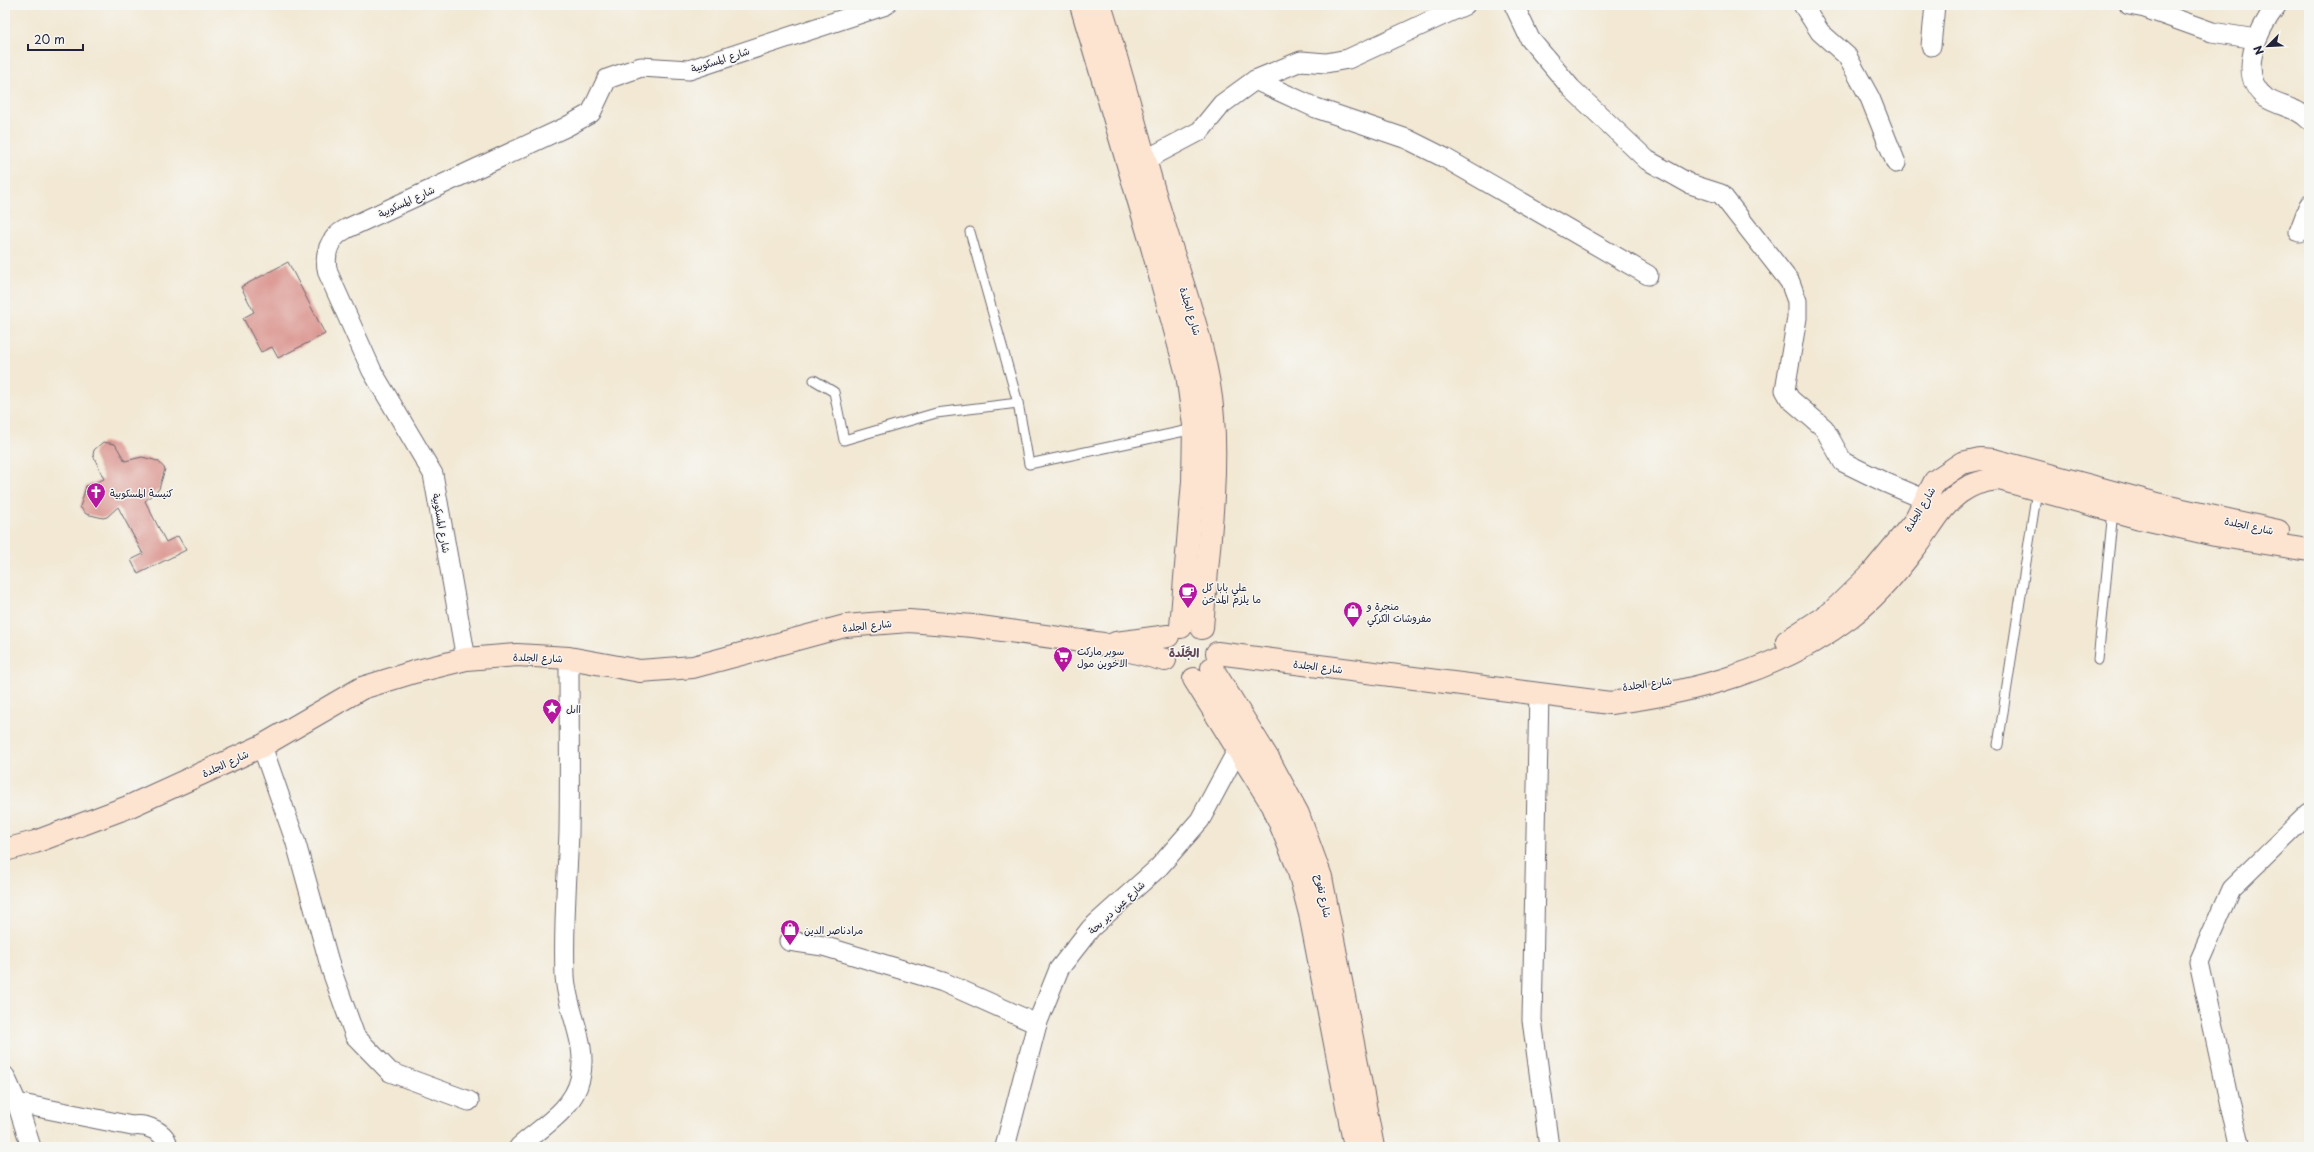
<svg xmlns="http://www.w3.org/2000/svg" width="2314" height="1152" viewBox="0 0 2314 1152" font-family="'Playpen Sans','Playpen Sans Arabic',sans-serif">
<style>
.building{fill:#d98e88}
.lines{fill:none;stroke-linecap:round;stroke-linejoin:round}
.lane-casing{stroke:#6b6770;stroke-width:11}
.street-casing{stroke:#6b6770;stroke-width:21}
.secondary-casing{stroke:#6b6770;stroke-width:24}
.lane{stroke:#fff;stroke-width:9}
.street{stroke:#fff;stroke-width:19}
.secondary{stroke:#fde4d0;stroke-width:22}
.labels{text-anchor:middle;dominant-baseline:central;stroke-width:3;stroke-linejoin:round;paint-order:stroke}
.street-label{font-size:10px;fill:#22223b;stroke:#f6f6f2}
.poi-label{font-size:10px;fill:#22223b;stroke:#f6f6f2;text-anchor:start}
.quarter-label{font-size:12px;font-weight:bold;fill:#624856;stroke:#f6f6f2}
</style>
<rect width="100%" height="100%" fill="#f6f6f2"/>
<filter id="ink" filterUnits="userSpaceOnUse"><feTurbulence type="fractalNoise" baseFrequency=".025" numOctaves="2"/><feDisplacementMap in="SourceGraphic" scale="8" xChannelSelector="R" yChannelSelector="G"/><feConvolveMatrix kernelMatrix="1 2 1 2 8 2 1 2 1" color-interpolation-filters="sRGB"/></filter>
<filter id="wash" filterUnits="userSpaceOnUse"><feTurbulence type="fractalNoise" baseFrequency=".012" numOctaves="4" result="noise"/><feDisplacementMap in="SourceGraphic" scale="16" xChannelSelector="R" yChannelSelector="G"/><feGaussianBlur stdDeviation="0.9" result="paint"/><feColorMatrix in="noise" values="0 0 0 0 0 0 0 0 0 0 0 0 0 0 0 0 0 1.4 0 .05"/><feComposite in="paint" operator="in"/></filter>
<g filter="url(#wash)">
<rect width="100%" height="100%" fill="#f2e8d3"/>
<g id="blocks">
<g class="building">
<polygon points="288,262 325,334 278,358 272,347 261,352 243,318 254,312 241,287"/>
<polygon points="103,442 115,444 125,461 142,457 158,461 165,469 159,489 145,501 166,542 178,536 186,550 138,574 131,560 143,554 118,507 107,517 103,518 86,514 80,507 86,486 104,479 93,455 94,450"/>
</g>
</g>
</g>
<g filter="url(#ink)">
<use href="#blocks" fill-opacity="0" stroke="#6b6770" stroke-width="1"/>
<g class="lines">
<g class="lane-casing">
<g id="lane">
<polyline points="970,232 1018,403 1029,464 1194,429"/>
<polyline points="814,380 834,392 844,440 936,413 1018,403"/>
<polyline points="2098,660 2113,511"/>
<polyline points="1998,745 2037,490"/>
</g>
</g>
<g class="street-casing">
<g id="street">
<polyline points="1514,5 1530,39 1571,88 1647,160 1690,184 1721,194 1790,282 1797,301 1797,318 1785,390 1790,399 1824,428 1843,462 1884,482 1938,505"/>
<polyline points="1803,5 1820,32 1847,56 1870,98 1896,163"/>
<polyline points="2129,5 2145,8 2212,32 2256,39"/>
<path d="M2277 5C2259 28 2235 75 2266 98 2280 107 2297 107 2309 120"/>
<polyline points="1931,46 1935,5"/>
<polyline points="1255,80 1316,108 1407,139 1445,158 1648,275"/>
<polyline points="1134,169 1145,160 1200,131 1222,104 1255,80 1301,61 1326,63 1348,59 1465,5"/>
<polyline points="2299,232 2309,205"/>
<path d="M466 659 433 474 372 371 328 273C323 254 329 238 346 229L566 127 591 113 607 79 641 67 689 70 886 5"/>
<polyline points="1539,693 1532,1020 1549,1147"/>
<polyline points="262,746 295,840 331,969 355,1036 390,1072 469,1101"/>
<polyline points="789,941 823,946 943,982 1037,1024"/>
<polyline points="5,1076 17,1103 31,1147"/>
<path d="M17 1103 132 1126C146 1124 166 1131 168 1147"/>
<path d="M519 1147C541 1127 573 1110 580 1079 589 1042 566 1011 565 975 563 928 567 880 569 833 570 775 569 716 569 658"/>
<polyline points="1005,1147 1037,1024 1059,969 1091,928 1159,867 1200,820 1238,749 1249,741"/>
<polyline points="2239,1147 2199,962 2231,889 2309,813"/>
</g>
</g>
<g class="secondary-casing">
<g id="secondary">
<polyline points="1081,5 1149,236 1187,374 1194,425 1193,481 1181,627"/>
<path d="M1100 5C1123 76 1141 149 1163 221 1182 285 1208 349 1213 417 1218 484 1207 560 1202 628"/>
<polyline points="1787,641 1832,612 1872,573 1914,522 1935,481 1962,463 1980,459 1994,460 2169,507 2278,531"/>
<polyline points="1116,643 1168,636"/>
<path d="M1217 653 1610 703C1695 692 1781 670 1850 617 1874 599 1896 573 1914 549 1929 531 1940 507 1959 493 1971 484 1985 480 1999 479L2136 517 2215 535 2309 550"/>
<polyline points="1212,668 1269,760 1298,814 1321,877 1373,1147"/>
<polyline points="1194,679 1273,806 1298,868 1310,914 1355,1147"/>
<polyline points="5,850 35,842 128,807 262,746 362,688 414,672 466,659 517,655 569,658 640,671 693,667 845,626 909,621 973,626 1103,644 1165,660"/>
</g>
</g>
<use href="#lane" class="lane"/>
<use href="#street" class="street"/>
<use href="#secondary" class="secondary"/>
</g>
</g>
<defs>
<g id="church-pin" transform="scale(1)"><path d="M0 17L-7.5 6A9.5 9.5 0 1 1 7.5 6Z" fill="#b5179e" stroke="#f6f6f2"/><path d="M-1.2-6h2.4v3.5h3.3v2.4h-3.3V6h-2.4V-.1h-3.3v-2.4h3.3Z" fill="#fff"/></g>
<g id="cafe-pin" transform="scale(1)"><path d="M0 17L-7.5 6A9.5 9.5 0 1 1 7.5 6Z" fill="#b5179e" stroke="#f6f6f2"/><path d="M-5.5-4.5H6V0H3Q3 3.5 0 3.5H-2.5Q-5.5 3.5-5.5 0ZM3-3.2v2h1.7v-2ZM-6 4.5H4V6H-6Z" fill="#fff"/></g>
<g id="shop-pin" transform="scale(1)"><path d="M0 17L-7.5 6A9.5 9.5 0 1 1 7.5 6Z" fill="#b5179e" stroke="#f6f6f2"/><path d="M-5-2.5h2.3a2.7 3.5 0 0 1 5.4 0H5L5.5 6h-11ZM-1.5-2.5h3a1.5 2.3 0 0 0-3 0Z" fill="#fff"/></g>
<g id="supermarket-pin" transform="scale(1)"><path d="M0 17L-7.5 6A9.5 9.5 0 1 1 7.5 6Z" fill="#b5179e" stroke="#f6f6f2"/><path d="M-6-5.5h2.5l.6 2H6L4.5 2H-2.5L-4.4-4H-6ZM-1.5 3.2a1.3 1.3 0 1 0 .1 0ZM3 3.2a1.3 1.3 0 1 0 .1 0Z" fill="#fff"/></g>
<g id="sight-pin" transform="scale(1)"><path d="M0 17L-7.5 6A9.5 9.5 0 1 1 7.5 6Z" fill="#b5179e" stroke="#f6f6f2"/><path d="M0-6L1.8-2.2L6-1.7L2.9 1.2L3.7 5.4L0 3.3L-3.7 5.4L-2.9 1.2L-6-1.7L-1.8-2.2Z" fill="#fff"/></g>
</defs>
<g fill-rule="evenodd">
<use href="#church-pin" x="96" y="492"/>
<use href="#cafe-pin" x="1188" y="592"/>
<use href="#shop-pin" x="1353" y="611"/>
<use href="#supermarket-pin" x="1063" y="656"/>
<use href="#sight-pin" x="552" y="708"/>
<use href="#shop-pin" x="790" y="929"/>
</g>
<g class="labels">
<g class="street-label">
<text transform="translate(720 59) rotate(-18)">شارع المسكوبية</text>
<text transform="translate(406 201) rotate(-25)">شارع المسكوبية</text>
<text transform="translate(1191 311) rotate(73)">شارع الجلدة</text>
<text transform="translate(1919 509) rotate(-59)">شارع الجلدة</text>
<text transform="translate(442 523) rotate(80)">شارع المسكوبية</text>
<text transform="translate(2249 525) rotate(12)">شارع الجلدة</text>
<text transform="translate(867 625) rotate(-6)">شارع الجلدة</text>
<text transform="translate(538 657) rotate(2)">شارع الجلدة</text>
<text transform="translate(1318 666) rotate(7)">شارع الجلدة</text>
<text transform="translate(1647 683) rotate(-8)">شارع الجلدة</text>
<text transform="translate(225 763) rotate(-25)">شارع الجلدة</text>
<text transform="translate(1324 896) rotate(78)">شارع تفوح</text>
<text transform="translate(1116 907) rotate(-43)">شارع عين دير بحة</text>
</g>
<g class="poi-label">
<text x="110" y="492">كنيسة المسكوبية</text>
<text x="1202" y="586">علي بابا كل<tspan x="1202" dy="12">ما يلزم المدخن</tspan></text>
<text x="1367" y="605">منجرة و<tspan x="1367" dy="12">مفروشات الكركي</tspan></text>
<text x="1077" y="650">سوبر ماركت<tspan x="1077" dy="12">الاخوين مول</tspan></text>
<text x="566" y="708">ااىل</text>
<text x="804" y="929">مرادناصر الدين</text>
</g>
<g class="quarter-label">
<text x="1184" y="652">الجًلَدة</text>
</g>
</g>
<rect width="2314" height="1152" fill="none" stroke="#f6f6f2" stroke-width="20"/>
<g transform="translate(2268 46) rotate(246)" stroke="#f6f6f2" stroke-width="3" paint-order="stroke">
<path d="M0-3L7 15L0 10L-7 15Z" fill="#22223b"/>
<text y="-6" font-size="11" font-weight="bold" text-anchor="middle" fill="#22223b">N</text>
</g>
<path d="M28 44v6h55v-6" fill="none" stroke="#22223b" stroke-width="2"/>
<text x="34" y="44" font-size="12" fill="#22223b" stroke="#f6f6f2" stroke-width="3" paint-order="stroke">20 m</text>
</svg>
